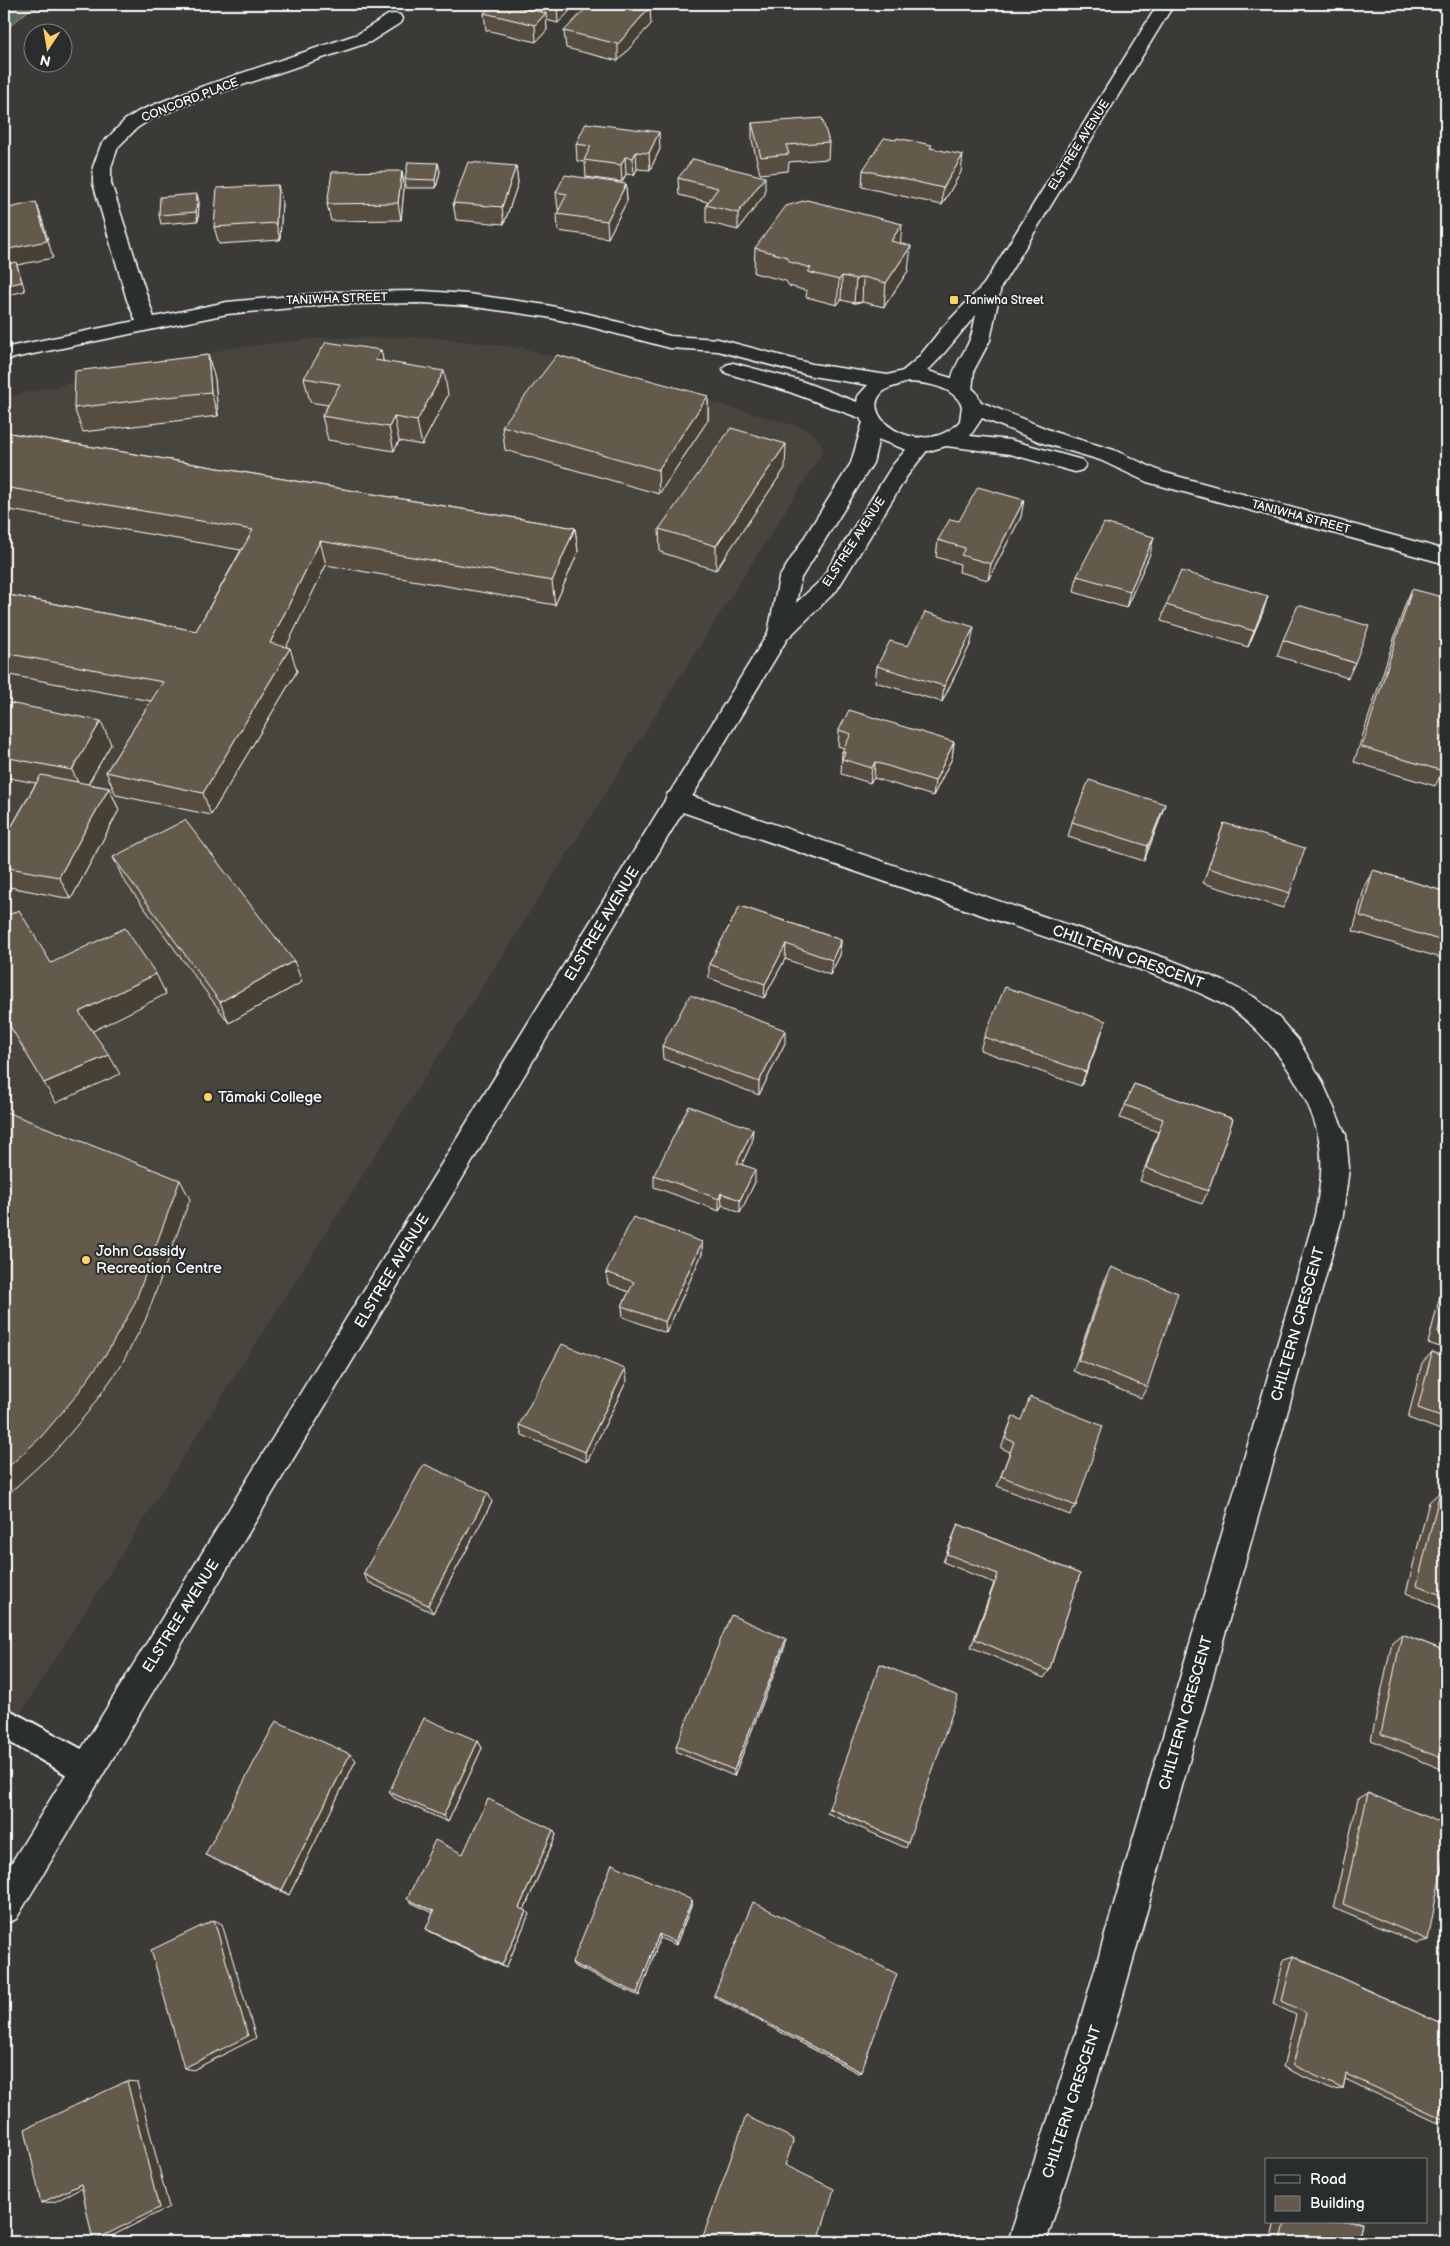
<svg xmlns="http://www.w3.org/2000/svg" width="1450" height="2246" viewBox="0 0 1450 2246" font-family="'Balsamiq Sans',sans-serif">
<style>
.built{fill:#47443d}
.green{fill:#586c57;stroke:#acb6ab}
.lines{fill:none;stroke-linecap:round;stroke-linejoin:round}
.service-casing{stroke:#fff;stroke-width:4}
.minor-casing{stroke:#fff;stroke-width:3}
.tertiary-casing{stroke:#fff;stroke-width:3}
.secondary-casing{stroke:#fff;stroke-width:3}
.service{fill:#2a2d2e;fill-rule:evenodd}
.minor{fill:#2a2d2e;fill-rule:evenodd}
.tertiary{fill:#2a2d2e;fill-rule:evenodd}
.secondary{fill:#2a2d2e;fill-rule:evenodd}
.wall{fill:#564d41;stroke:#fff}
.shaded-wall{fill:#463f35;stroke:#fff}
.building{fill:#645a4c;stroke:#fff}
.poi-dot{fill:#ffd166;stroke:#2a2d2e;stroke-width:2}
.labels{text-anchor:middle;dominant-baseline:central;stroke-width:4;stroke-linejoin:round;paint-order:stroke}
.far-street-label{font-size:12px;fill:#fff;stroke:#2a2d2e}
.far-poi-label{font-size:12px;fill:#fff;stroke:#2a2d2e;text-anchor:start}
.street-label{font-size:15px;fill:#fff;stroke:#2a2d2e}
.poi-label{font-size:15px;fill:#fff;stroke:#2a2d2e;text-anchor:start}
</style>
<rect width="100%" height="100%" fill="#3b3a37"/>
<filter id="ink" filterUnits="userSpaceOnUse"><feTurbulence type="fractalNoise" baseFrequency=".02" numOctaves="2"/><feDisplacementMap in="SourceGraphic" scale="10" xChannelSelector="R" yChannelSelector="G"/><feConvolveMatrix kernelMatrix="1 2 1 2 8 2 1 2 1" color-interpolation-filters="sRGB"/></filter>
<g filter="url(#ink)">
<polygon class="built" points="430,337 523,348 804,428 816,436 822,445 821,455 4,1739 4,397 232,348 318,338"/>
<polygon class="green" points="4,4 67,4 30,9 4,31"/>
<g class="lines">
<g class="service-casing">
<polygon id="service" points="4,1707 98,1758 102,1769 98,1780 87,1784 76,1780 4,1739"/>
</g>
<g class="minor-casing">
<g id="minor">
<polygon points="394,14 400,15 402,19 400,23 370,42 198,100 151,119 137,128 118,147 111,167 111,183 156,324 153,328 146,330 139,328 127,300 93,183 93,167 101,145 125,120 139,111 186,92 358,34 388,15"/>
<path d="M677 791 1168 959 1223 981 1254 997 1278 1017 1298 1040 1321 1079 1346 1135 1349 1168 1343 1215 1115 2024 1046 2242H1008L1079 2024 1315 1215C1320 1190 1324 1164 1319 1139 1311 1096 1272 1038 1237 1013 1210 995 1179 985 1150 973L668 807 665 800 668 793Z"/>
</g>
</g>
<g class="tertiary-casing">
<g id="tertiary">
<path d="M1158 4H1174L1001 287 990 340 974 370 972 391 969 396 962 397 955 396C943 378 964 356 970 339 973 332 974 323 976 315 958 334 937 367 915 380 910 383 906 382 900 381L897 376 918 358 942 328 984 284Z"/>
<polygon points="872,418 879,420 882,425 873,463 801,578 796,603 821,580 892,466 915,439 922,437 929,439 932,444 907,476 837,590 787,639 16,1919 4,1924 4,1875 768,633 779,578 851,463 862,425 865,420"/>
</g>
</g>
<g class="secondary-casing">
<path id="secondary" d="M423 291 468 294 546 305 589 314 670 336 718 339 812 364 888 375 907 370 928 371 958 380 968 385 976 392 981 402 1057 433 1114 450 1162 472 1446 550V564L1147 482 1100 460 1043 443 982 418 970 436 1010 440 1082 460 1086 465 1082 470 1075 472 1010 454 946 446 929 451 907 450 880 440 866 429 860 418 787 391 726 373 723 369 726 365 733 363 801 381 857 402 858 396 868 385 812 376 718 351 670 348 587 326 546 317 468 306 423 303 336 304 227 314 4 360V348L227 302 336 292ZM908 382C927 383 953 386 962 406L960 421C920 465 847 410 889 388 895 386 902 384 908 382Z"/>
</g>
<use href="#service" class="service"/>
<use href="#minor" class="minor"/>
<use href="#tertiary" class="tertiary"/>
<use href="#secondary" class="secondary"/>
</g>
<g class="wall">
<polygon points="507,4 568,4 569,12 558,23 546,20 547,30 536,42 486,30 484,13"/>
<polygon points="651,24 618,61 566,48 564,31"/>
<polygon points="752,123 829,142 828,159 789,162 788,171 760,174 752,140"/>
<polygon points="576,144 660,149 650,170 637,169 634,175 626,174 622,182 586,177 585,162 577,161"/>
<polygon points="932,148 961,172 942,205 862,187 863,170"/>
<polygon points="438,163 440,172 436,188 406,188 405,179"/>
<polygon points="516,166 518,183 504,224 456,220 453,203"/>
<polygon points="402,171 404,188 401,220 331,221 327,204"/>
<polygon points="678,178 765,194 738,230 706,222 706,205 708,202 679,195"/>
<polygon points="626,184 627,201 608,238 558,231 557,214 559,209 558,209 556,192"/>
<polygon points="197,194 199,203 198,221 161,224 159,215"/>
<polygon points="282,202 280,240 219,244 214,227"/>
<polygon points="901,243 908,271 884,307 862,302 854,303 841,300 837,305 806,297 807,291 789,286 786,281 754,273 755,248"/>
<polygon points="381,350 383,361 448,395 422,445 399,441 394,451 328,440 322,416 328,405 310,402 304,378"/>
<polygon points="215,379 218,416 83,432 74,408"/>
<polygon points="708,396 708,420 659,494 505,450 502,426"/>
<polygon points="4,432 575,528 578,552 555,605 326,565 286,647 297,671 211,815 116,795 106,772 151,701 4,674 4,594 196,631 241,550 4,509"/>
<polygon points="785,468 716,570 660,552 659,529"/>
<polygon points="1021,517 988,580 959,572 960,564 936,557 938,540 959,521"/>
<polygon points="1150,554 1126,608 1074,592 1077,576"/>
<polygon points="1412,589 1443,771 1435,786 1354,762 1405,605"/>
<polygon points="1166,605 1263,612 1248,647 1161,621"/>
<polygon points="1283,640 1355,663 1348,678 1277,656"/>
<polygon points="971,643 942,702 875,682 877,666 908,646"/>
<polygon points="4,702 111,744 88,784 109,788 119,810 71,899 4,886 4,840 36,783 4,777"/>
<polygon points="839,730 954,742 952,758 933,796 874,778 870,783 841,774 842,752 844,748 838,746"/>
<polygon points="1165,804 1160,819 1144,861 1068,837 1072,822"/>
<polygon points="1224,823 1290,893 1283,908 1203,883"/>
<polygon points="113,857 302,982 229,1023 123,879"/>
<polygon points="1373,870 1446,892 1446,950 1441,958 1353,931 1365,885"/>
<polygon points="740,906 841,940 840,955 830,975 785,959 764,998 709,978 709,964"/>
<polygon points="1101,1035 1081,1086 980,1050 984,1037"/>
<polygon points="785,1043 759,1095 663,1059 662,1046"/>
<polygon points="1134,1084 1233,1119 1208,1191 1202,1204 1140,1181 1158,1132 1120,1118"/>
<polygon points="752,1142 742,1164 755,1182 740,1213 722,1205 719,1211 654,1187 654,1175"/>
<polygon points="702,1242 702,1254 666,1333 623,1317 622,1306 629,1292 608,1284 606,1272"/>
<polygon points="1111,1267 1147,1387 1141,1398 1073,1371 1105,1279"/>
<polygon points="1446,1274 1446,1349 1428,1343 1445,1276"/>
<polygon points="1432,1352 1446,1357 1446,1432 1408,1418 1422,1363"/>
<polygon points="627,1380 587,1462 522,1435 519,1425"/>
<polygon points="1013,1416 1076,1506 1070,1515 997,1486 1010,1452 1001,1448"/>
<polygon points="1446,1443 1446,1465 1442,1463"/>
<polygon points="1440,1492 1446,1495 1446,1610 1406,1593 1429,1502"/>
<polygon points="492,1502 433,1613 368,1582 363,1574"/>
<polygon points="958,1524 1080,1574 1049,1671 1044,1678 971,1647 994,1583 943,1562"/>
<polygon points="1402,1634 1446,1651 1446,1771 1371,1740 1392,1642"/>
<polygon points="785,1646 734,1776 677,1752 676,1746"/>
<polygon points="478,1741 482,1748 448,1822 394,1798 389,1792"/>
<polygon points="356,1760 289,1895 214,1859 205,1855"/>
<polygon points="1368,1793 1428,1940 1417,1943 1333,1908 1358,1799"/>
<polygon points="829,1808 908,1843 906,1848 827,1813"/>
<polygon points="553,1830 556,1835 524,1910 529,1914 506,1968 431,1932 426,1929 433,1913 412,1903 407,1899 463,1854"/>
<polygon points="692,1900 692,1904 676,1945 660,1938 639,1996 574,1966 572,1963"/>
<polygon points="1293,1956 1446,2026 1446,2122 1436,2122 1345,2079 1343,2089 1332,2090 1283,2067 1296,2015 1273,2004 1284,1959"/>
<polygon points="714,1995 861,2072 858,2073 714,1997"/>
<polygon points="1275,2222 1362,2222 1358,2242 1270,2242"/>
</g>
<g class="shaded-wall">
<polygon points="559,4 568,4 569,12 558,23 557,6"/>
<polygon points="650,7 651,24 618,61 618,44"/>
<polygon points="546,13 547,30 536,42 535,25"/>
<polygon points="659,132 660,149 650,170 649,153"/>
<polygon points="636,152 637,169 634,175 633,158"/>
<polygon points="963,155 961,172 942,205 943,188"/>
<polygon points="625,157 626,174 622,182 621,165"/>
<polygon points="438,163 440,172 436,188 435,180"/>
<polygon points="516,166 518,183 504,224 502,207"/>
<polygon points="402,171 404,188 401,220 398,203"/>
<polygon points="765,177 765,194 738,230 738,213"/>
<polygon points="626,184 627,201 608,238 607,221"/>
<polygon points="278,185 282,202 280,240 276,223"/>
<polygon points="197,194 199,203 198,221 196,212"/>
<polygon points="36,202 42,219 53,258 17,265 25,291 4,296 4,250"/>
<polygon points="902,224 900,249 891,241"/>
<polygon points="911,246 908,271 884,307 886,283"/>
<polygon points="842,276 841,300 837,305 839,280"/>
<polygon points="863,277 862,302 854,303 856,279"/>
<polygon points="381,350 386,375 375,360"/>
<polygon points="208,355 215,379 218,416 211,392"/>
<polygon points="444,371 448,395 422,445 417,421"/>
<polygon points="708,396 708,420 659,494 658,470"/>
<polygon points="394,417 399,441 394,451 389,427"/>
<polygon points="786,444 785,468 716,570 716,546"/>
<polygon points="1024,500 1021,517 988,580 991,564"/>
<polygon points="575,528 578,552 555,605 552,581"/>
<polygon points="1154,537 1150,554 1126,608 1130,591"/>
<polygon points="320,541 326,565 277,666 270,643"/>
<polygon points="1268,596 1263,612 1248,647 1254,631"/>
<polygon points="974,627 971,643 942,702 944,686"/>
<polygon points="290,648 297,671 211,815 203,793"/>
<polygon points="101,721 111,744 83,793 72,770"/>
<polygon points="954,742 952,758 933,796 935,781"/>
<polygon points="875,762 874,778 870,783 872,768"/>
<polygon points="109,788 119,810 71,899 59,877"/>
<polygon points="1165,804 1160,819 1144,861 1148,846"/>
<polygon points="841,940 840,955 830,975 832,960"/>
<polygon points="786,944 785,959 764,998 765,984"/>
<polygon points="294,961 302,982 229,1023 220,1002"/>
<polygon points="156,974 166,994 91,1032 79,1012"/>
<polygon points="1106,1021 1101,1035 1081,1086 1086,1072"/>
<polygon points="785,1030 785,1043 759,1095 759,1082"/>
<polygon points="109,1055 120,1074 56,1103 44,1083"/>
<polygon points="753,1129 752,1142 737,1175 737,1163"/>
<polygon points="755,1169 755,1182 740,1213 740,1200"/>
<polygon points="180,1180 190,1199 145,1321 120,1367 88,1412 55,1451 4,1498 4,1471"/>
<polygon points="721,1193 722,1205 719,1211 719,1199"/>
<polygon points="702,1242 702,1254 666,1333 665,1322"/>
<polygon points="625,1369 627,1380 587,1462 585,1452"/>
<polygon points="488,1493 492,1502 433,1613 428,1605"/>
<polygon points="786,1639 785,1646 734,1776 734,1770"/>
<polygon points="478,1741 482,1748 448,1822 443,1816"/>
<polygon points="350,1754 356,1760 289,1895 282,1890"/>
<polygon points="553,1830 556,1835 523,1912 519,1908"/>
<polygon points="692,1900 692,1904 676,1945 675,1942"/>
<polygon points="526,1911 529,1914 506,1968 502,1965"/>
<polygon points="214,1920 222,1924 256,2038 193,2070 184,2068"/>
<polygon points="659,1934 660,1938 639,1996 637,1993"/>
<polygon points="127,2081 137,2082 169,2207 104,2240 93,2241"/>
<polygon points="92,2183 54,2202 41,2203 81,2184"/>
</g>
<g class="building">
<polygon points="492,4 504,4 546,13 535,25 484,13"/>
<polygon points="546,4 559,4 557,6"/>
<polygon points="590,4 636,4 650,7 618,44 564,31"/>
<polygon points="822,118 829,142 786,145 789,154 761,157 752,123"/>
<polygon points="586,123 659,132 649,153 636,152 633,158 625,157 621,165 584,160 591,146 576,144"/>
<polygon points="884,138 896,140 897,138 932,145 930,148 963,155 943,188 863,170"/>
<polygon points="693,159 765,177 738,213 706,205 718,188 678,178"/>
<polygon points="408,162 438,163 435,180 405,179"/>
<polygon points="468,162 516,166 502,207 453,203"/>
<polygon points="402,171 398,203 327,204 332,172"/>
<polygon points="565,175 626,184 607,221 557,214 567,194 556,192"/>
<polygon points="278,185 276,223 214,227 217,188"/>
<polygon points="197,194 196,212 159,215 160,197"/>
<polygon points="807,200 902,224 891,241 911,246 886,283 863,277 856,279 842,276 839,280 808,272 811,268 790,262 787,257 755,248 786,206"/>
<polygon points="36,202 47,241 4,250 4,209"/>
<polygon points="16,262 22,282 4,286 4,265"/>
<polygon points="326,342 381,350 375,360 444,371 417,421 394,417 389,427 322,416 340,384 304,378"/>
<polygon points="208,355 211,392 74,408 75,371"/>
<polygon points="557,355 708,396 658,470 502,426"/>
<polygon points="731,428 786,444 716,546 659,529"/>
<polygon points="4,432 575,528 552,581 320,541 270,643 290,648 203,793 106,772 163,682 4,653 4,594 196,631 253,530 4,487"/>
<polygon points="978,487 1024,500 991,564 961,555 965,548 938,540 950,519 959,521"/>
<polygon points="1104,523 1154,537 1130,591 1077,576"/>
<polygon points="1181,571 1268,596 1254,631 1166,605"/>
<polygon points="1412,589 1446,598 1446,759 1443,771 1362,747"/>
<polygon points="1298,605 1369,626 1355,663 1283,640"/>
<polygon points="925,612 974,627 944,686 877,666 890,641 908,646"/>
<polygon points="4,702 101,721 72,770 4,757"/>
<polygon points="849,710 954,742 935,781 875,762 872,768 842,759 845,752 842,752 851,734 839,730"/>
<polygon points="41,775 109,788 59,877 4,867 4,840"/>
<polygon points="1089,780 1165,804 1148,846 1072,822"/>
<polygon points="185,820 294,961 220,1002 113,857"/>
<polygon points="1224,823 1305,848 1290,893 1208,868"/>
<polygon points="1373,870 1446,892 1446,942 1360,916"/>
<polygon points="740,906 841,940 832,960 786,944 765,984 709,964"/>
<polygon points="19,910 51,963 125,928 156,974 79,1012 109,1055 44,1083 4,1016 4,917"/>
<polygon points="1005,987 1106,1021 1086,1072 984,1037"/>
<polygon points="690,995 785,1030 759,1082 662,1046"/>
<polygon points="1134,1084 1233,1119 1208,1191 1146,1168 1163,1119 1125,1105"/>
<polygon points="689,1106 753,1129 737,1163 755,1169 740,1200 721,1193 719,1199 654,1175"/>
<polygon points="4,1111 180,1180 134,1305 108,1351 75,1397 41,1437 4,1471"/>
<polygon points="633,1217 702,1242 665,1322 622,1306 634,1282 606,1272"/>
<polygon points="1111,1267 1178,1293 1147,1387 1078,1360"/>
<polygon points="1446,1298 1446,1335 1438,1332"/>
<polygon points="562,1344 625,1369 585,1452 519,1425"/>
<polygon points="1432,1352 1446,1357 1446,1418 1418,1408"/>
<polygon points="1030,1397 1103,1426 1076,1506 1001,1476 1014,1442 1005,1438 1013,1416 1021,1420"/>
<polygon points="424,1464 488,1493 428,1605 363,1574"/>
<polygon points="1440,1492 1446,1495 1446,1597 1417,1585"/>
<polygon points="958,1524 1080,1574 1049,1671 975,1639 998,1574 947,1554"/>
<polygon points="731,1615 786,1639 734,1770 676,1746"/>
<polygon points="1402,1634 1446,1651 1446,1760 1381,1734"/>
<polygon points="880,1664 958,1696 908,1843 829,1808"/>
<polygon points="424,1718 478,1741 443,1816 389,1792"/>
<polygon points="276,1721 350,1754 282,1890 205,1855"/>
<polygon points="1368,1793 1446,1825 1446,1845 1428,1940 1343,1904"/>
<polygon points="488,1799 553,1830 519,1908 526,1911 502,1965 426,1929 434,1911 407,1899 435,1840 463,1854"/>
<polygon points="612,1864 692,1900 675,1942 659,1934 637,1993 572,1963"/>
<polygon points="753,1902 897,1974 861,2072 714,1995"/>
<polygon points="214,1920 248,2036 184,2068 151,1950"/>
<polygon points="1293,1956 1446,2026 1446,2120 1346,2074 1343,2089 1293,2065 1306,2013 1282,2001"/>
<polygon points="127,2081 159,2208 93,2241 81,2184 41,2203 25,2129"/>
<polygon points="746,2116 794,2139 785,2165 834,2189 818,2242 701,2242"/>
<polygon points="1285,2222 1362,2222 1358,2242 1281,2242"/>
</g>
</g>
<g class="poi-dot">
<rect x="949" y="295" width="10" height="10" rx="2.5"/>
<circle cx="208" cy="1097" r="5"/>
<circle cx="86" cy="1260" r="5"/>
</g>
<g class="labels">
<g class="far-street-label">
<text transform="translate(190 100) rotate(-21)">CONCORD PLACE</text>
<text transform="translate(1079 145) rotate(-58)">ELSTREE AVENUE</text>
<text transform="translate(337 299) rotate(-2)">TANIWHA STREET</text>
<text transform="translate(1301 517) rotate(15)">TANIWHA STREET</text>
<text transform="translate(854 542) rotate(-57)">ELSTREE AVENUE</text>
</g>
<g class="far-poi-label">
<text x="964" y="300">Taniwha Street</text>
</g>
<g class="street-label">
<text transform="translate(602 924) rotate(-59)">ELSTREE AVENUE</text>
<text transform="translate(1128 957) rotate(20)">CHILTERN CRESCENT</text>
<text transform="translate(392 1271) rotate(-59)">ELSTREE AVENUE</text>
<text transform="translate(1298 1324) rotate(-74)">CHILTERN CRESCENT</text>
<text transform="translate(181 1616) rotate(-58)">ELSTREE AVENUE</text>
<text transform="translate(1186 1713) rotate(-74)">CHILTERN CRESCENT</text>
<text transform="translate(1072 2102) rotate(-72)">CHILTERN CRESCENT</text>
</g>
<g class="poi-label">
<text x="218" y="1097">Tāmaki College</text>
<text x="96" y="1251">John Cassidy<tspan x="96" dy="17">Recreation Centre</tspan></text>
</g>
</g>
<rect width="1450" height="2246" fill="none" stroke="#2a2d2e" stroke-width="20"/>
<rect x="10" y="10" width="1430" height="2226" fill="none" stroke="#fff" stroke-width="2" filter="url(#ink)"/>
<rect x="1265" y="2158" width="162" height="65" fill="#2a2d2e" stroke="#7f8182"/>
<rect x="1275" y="2175" width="25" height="8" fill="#2a2d2e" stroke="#7f8182"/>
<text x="1310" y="2184" font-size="15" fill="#ffffff">Road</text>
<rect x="1275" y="2196" width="25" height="15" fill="#645a4c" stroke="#7f8182"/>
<text x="1310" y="2208" font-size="15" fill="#ffffff">Building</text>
<g transform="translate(48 48) rotate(192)"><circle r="24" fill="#2a2d2e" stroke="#7f8182"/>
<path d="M0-4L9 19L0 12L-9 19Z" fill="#ffd166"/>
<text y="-8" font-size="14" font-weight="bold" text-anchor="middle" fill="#ffffff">N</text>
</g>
</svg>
